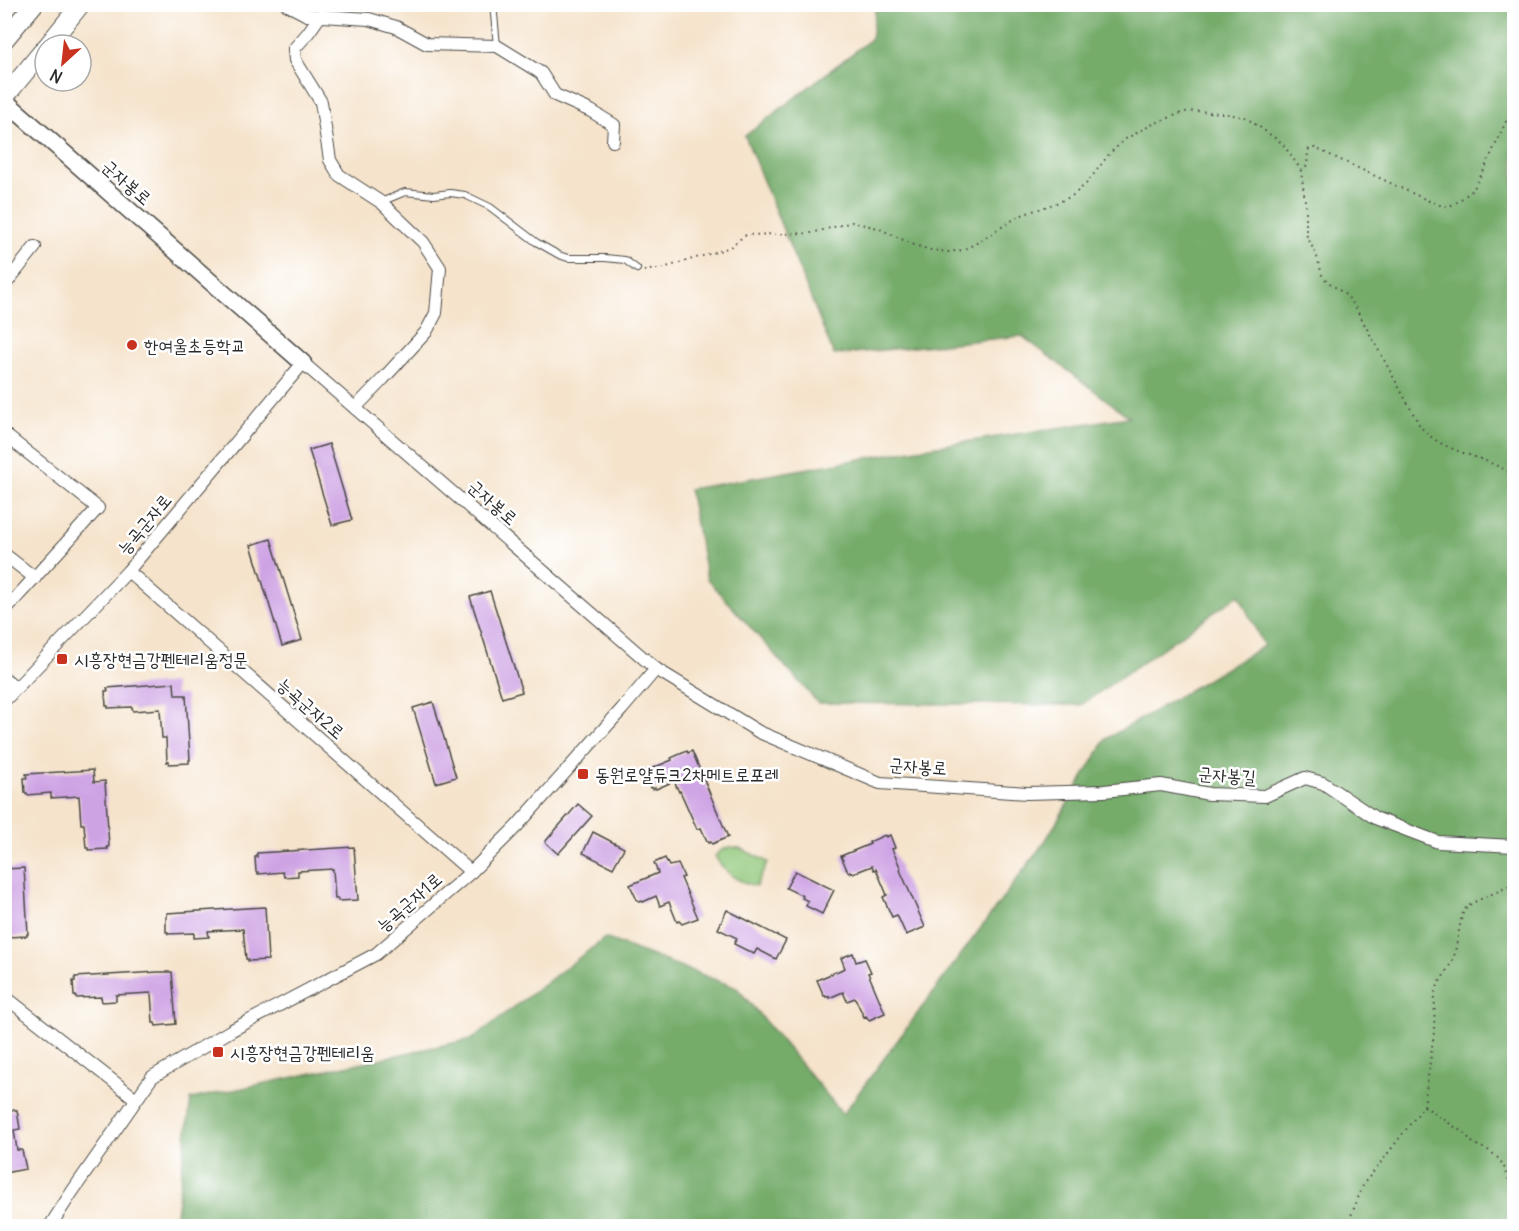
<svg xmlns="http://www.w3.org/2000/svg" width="1519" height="1231" viewBox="0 0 1519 1231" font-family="Delius,'Poor Story',sans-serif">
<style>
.green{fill:#91c77a;stroke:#5e7952;stroke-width:1.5}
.forest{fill:#74ac6a;stroke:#506c4a;stroke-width:1.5}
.building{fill:#cea3e4}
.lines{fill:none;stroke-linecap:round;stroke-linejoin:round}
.lane-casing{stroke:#494743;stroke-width:8}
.street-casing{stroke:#494743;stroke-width:14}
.secondary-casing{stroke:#494743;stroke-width:19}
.primary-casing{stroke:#494743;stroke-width:20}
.path{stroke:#494743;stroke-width:2;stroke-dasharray:1.5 4.5;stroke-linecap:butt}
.lane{stroke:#fff;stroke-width:6}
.street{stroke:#fff;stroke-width:12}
.secondary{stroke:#fff;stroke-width:16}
.primary{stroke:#fff;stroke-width:18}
.poi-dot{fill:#c8321e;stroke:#fff;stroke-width:2}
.labels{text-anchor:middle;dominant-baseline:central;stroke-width:5;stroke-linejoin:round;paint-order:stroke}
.street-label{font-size:18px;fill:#2b2b2b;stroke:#fff}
.poi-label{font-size:18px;fill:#2b2b2b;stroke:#fff;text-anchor:start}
</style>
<rect width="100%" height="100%" fill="#fff"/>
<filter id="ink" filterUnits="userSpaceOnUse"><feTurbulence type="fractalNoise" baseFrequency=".0167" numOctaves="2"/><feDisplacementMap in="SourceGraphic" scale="12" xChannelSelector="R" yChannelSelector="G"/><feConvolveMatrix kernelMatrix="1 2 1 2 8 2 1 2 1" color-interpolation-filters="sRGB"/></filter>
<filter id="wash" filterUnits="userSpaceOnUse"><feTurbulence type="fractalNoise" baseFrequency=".008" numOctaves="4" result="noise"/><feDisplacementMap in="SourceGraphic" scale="24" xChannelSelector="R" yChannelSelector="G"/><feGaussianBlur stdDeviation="1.35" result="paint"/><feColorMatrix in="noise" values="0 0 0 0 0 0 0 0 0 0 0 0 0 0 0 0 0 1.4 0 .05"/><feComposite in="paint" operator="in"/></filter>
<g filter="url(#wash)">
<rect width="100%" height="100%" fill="#f5e3cb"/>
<path class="green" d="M730 847 740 848 768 862 756 886C737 882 724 873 715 856L722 850Z"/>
<polygon class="forest" points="876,5 1514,5 1514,1226 169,1226 175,1222 191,1099 472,1039 605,938 737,988 843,1114 1046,840 1106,739 1264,646 1239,595 1081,705 818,703 707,579 689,489 918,449 1129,417 1022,336 834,355 745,136 871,39"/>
<g id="blocks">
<g class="building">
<polygon points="329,444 352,520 332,525 309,450"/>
<polygon points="271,539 302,640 282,646 251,545"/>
<polygon points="490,591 522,692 502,698 470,597"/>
<polygon points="174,683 175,695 186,695 190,760 189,760 189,763 169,764 169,761 167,762 166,738 162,738 160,709 133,711 132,707 108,708 108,706 106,706 105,691 108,691 107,688"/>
<polygon points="433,702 456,777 436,783 413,708"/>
<polygon points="687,751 688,753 692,751 728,837 712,844 711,842 709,843 708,841 707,841 701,828 697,829 680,791 679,792 674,781 656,789 655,788 653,789 652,787 650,788 643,772 672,760 671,758"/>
<polygon points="93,770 94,782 105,781 109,847 107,847 108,849 88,850 88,848 86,848 84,824 81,824 79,796 51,798 51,793 27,795 27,793 25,793 24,778 27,778 26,774"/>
<polygon points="578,804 592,816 558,854 545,842"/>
<polygon points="593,832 624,848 613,868 583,853"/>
<polygon points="885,835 886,837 890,835 895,848 892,849 901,869 900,870 925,927 906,935 897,915 892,917 883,897 887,895 876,869 874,870 872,866 854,873 853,872 851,873 850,871 848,872 841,856 870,844 869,842"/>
<polygon points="354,847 358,900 338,901 338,899 335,899 333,869 298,871 298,876 284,877 283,872 258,874 258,872 256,872 255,857 257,857 257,853"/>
<polygon points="665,858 669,866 678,864 684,877 681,878 698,918 682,924 679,921 677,922 669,902 660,906 656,896 643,902 642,901 639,902 638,900 637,900 630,885 658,873 654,863"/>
<polygon points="24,868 28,934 27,934 27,936 7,937 7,935 5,935 4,930 4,896 7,896 4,869"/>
<polygon points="795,871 834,890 822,914 806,906 808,901 802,898 803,896 786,888"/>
<polygon points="265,907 268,960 248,961 248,959 246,959 243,929 208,931 209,937 194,938 194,933 168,934 168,932 166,932 166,917 167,917 167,913"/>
<polygon points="727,910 786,940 776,959 757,949 754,954 734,944 737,938 718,929"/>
<polygon points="853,953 856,962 865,959 871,972 868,973 885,1013 869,1020 866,1016 864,1017 855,998 847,1001 843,992 829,998 829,996 826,997 825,995 824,996 817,980 845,968 841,958"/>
<polygon points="158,972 172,972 176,1024 156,1026 155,1023 153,1023 151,993 116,995 116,1001 102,1002 101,997 76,998 76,996 74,996 73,981 75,981 75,977"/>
<polygon points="4,1110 17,1110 20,1129 14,1130 17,1150 22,1150 26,1169 4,1173"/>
</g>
</g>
</g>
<g filter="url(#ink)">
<use href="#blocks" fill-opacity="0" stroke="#494743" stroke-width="1.5"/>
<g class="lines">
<g class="lane-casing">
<g id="lane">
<polyline points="493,4 497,46"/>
<polyline points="381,202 405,192 434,195 450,193 465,195 490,207 536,242 559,255 568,258 605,258 625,260 637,269"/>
</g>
</g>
<g class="street-casing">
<g id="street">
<polyline points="286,4 307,15 369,19 396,27 427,44 497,46 541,73 555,95 591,111 614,125 613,141"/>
<polyline points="320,16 308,33 294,49 295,60 321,102 330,160 339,175 382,203 423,242 440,268 436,313 426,332 383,379 355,408"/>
<polyline points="4,286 35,247"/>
<polyline points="4,434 98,508 4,611"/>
<polyline points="4,554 35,578"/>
<polyline points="128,571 471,872"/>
<polyline points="4,678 16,688"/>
<polyline points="4,701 128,571 303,363 656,669 759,732 880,783 1027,793 1104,791 1161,785 1209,794 1265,796 1305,778 1323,783 1375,818 1438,842 1514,846"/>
<polyline points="4,996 136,1099"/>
<polyline points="50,1226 72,1192 152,1077 232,1030 376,954 471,872 516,827 622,709 656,669"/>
</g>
</g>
<g class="secondary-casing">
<polyline id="secondary" points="4,100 303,363"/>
</g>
<g class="primary-casing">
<g id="primary">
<polyline points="4,40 34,4"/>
<polyline points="48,45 81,4"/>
<polyline points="4,98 45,48"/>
</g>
</g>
<g class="path">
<polyline points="1301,171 1307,166 1308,150 1311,148 1315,148 1429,201 1440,205 1450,206 1457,202 1473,190 1483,172 1514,104"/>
<path d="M644 271 663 268 719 251 730 247 740 239 746 235 812 233 852 222 878 228 914 245 931 250 947 252 963 250 975 244 1019 216 1059 202 1072 196 1087 183 1110 153 1127 138 1153 124 1184 112 1196 111 1222 113 1245 117 1282 143 1299 167 1301 171 1306 208V234L1317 257 1322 275 1327 281 1347 296 1354 305 1420 426C1437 448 1468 453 1493 464 1500 467 1507 471 1514 475"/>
<polyline points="1424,1106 1465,1134 1474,1144 1490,1151 1500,1160 1504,1167 1514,1193"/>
<polyline points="1347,1226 1364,1183 1375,1170 1424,1106 1434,1032 1435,993 1438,985 1450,965 1454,957 1462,915 1466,908 1472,903 1514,884"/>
</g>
<use href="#lane" class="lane"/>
<use href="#street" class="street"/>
<use href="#secondary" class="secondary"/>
<use href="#primary" class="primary"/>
</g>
</g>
<g class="poi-dot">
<circle cx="132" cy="345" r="6"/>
<rect x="56" y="653" width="12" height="12" rx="3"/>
<rect x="577" y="768" width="12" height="12" rx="3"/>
<rect x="212" y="1046" width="12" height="12" rx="3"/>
</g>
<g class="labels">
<g class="street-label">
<text transform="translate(127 182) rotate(41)">군자봉로</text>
<text transform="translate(493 502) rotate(41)">군자봉로</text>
<text transform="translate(144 524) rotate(-50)">능곡군자로</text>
<text transform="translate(311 708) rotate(41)">능곡군자2로</text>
<text transform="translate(918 766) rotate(4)">군자봉로</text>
<text transform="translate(1227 775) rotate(4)">군자봉길</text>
<text transform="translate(409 902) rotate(-41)">능곡군자1로</text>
</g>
<g class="poi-label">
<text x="144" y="345">한여울초등학교</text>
<text x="74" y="659">시흥장현금강펜테리움정문</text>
<text x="595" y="774">동원로얄듀크2차메트로포레</text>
<text x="230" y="1052">시흥장현금강펜테리움</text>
</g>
</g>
<rect width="1519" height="1231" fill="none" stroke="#fff" stroke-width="24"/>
<g transform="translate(63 63) rotate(207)"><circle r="28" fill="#ffffff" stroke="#aaaaaa" stroke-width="1.5"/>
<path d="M0-4.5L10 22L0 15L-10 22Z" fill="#c8321e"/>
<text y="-9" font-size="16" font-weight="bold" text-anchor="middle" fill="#2b2b2b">N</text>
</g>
</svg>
